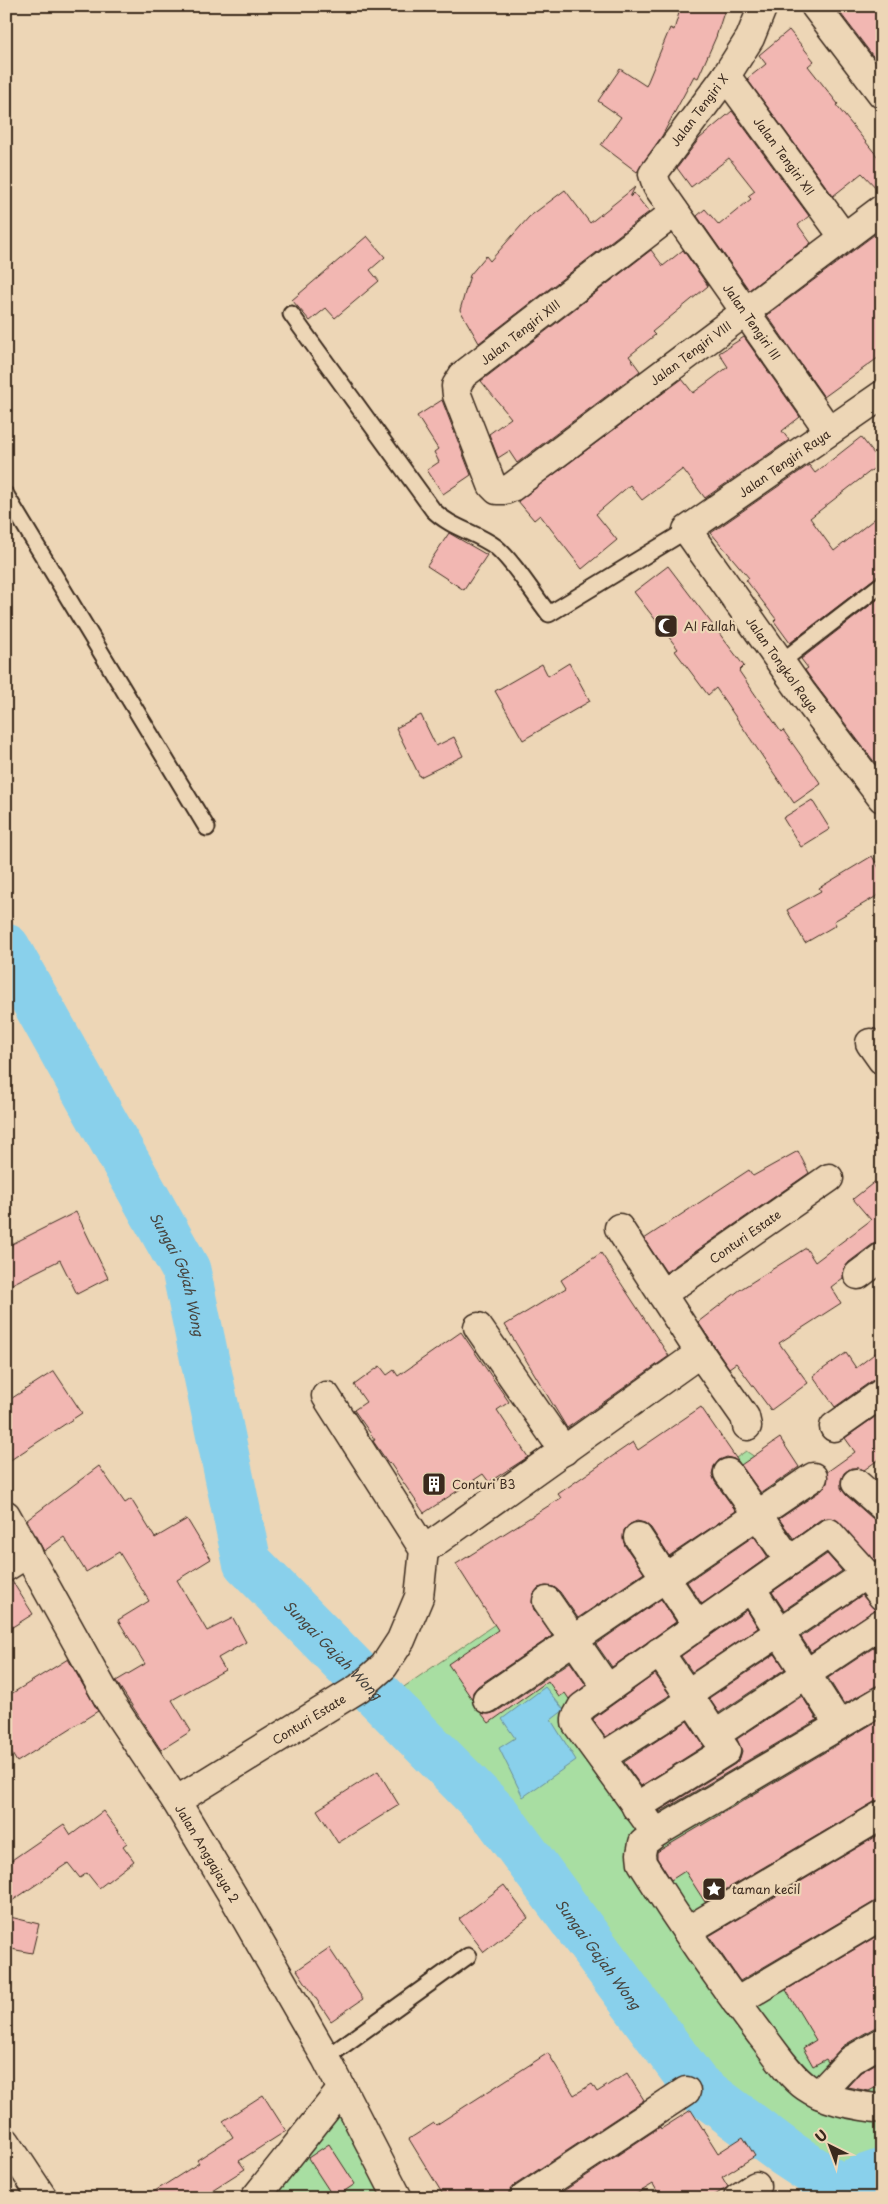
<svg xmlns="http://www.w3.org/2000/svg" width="888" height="2204" viewBox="0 0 888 2204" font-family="'Playpen Sans',sans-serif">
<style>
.green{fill:#a8dea2;stroke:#728460}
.water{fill:#89d0eb;stroke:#6a8e99}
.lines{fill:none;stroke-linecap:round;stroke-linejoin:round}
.river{stroke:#89d0eb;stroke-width:49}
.building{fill:#f2b7b2;stroke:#3b2a1e}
.lane-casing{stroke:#3b2a1e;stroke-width:19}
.street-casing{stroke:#3b2a1e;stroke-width:31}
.secondary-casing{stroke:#3b2a1e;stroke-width:31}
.lane{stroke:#edd6b6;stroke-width:15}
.street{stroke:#edd6b6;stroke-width:28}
.secondary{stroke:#edd6b6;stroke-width:28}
.labels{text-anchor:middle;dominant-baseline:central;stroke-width:4.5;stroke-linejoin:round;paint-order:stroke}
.street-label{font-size:12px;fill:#3b2a1e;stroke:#edd6b6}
.poi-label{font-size:12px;fill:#3b2a1e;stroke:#edd6b6;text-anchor:start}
.water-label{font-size:14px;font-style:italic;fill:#47433d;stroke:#edd6b6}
</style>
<rect width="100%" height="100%" fill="#edd6b6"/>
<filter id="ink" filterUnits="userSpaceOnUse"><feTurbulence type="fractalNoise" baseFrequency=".02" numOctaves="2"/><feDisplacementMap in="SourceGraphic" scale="10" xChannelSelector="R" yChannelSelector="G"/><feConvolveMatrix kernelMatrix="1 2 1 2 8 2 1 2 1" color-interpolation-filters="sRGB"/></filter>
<g filter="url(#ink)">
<g class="green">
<polygon points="746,1451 882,1543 882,2172 839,2188 786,2153 696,2086 398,1691"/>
<polygon points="333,2091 383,2198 252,2198"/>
</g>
<polygon class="water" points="545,1687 564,1710 551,1720 576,1760 523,1797 499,1748 515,1738 502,1719"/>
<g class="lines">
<path class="river" id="s1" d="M6 948 186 1270 247 1562 497 1816 696 2086 786 2153 839 2188 882 2173"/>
</g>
<g class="building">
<polygon points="681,6 726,6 716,37 698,78 694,76 662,136 637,172 601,145 621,117 598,101 620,69 646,86 670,28 674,30"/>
<polygon points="835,6 882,6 882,68"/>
<polygon points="789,30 814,61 808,66 838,104 836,105 882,162 882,194 862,173 833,196 747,79 766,64 759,55"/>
<polygon points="732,111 809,216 798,225 811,243 749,290 697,216 705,209 719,225 751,199 748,196 755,191 729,158 691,187 677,168 699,139"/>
<polygon points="635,187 630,197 634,193 649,212 479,343 460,310 470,275 486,256 490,261 529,217 565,190 590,223"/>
<polygon points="882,229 882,355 824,397 767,315"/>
<polygon points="367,236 385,257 370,270 379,281 335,318 326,308 310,321 292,300"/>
<polygon points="651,250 663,266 683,250 708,286 652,332 655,335 629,356 640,371 517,463 509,451 498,458 489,434 511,418 481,381"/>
<polygon points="744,337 800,417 782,431 789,440 705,498 683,469 642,500 630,485 596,514 617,540 582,569 540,515 534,520 518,501 682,379 693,393 728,367 719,353"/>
<polygon points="442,400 471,475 443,494 427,470 439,462 434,452 438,449 417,416"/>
<polygon points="861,437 881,463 810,518 834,551 882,513 882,575 876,577 790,643 774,621 776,619 746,580 749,578 711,533 809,465 815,473"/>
<polygon points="449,533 487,555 464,590 427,566"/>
<polygon points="668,566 744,666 739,671 781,732 783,730 821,784 794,803 716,688 708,695 675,651 678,649 634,592"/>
<polygon points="882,596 882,772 812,680 805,670 808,668 801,659"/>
<polygon points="569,663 590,701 523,740 495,691 542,664 548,676"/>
<polygon points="421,715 436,746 454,737 463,756 420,777 396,728"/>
<polygon points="812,800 830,829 801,847 783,818"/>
<polygon points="872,856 882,873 882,893 834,921 836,925 805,943 787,910 821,891 819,888"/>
<polygon points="798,1151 809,1173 666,1272 644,1239 749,1170 753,1176"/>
<polygon points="882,1176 882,1242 873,1244 849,1262 844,1269 843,1278 831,1287 841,1303 779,1343 808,1383 771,1410 736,1363 729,1368 698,1322 741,1289 806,1248 815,1262 871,1220 853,1199"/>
<polygon points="76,1212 108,1278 77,1294 60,1260 6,1287 6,1247"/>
<polygon points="601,1253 669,1356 567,1428 505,1325 566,1288 561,1280"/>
<polygon points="461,1332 509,1402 497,1410 528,1457 489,1482 483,1474 424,1513 390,1463 389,1464 373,1441 375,1440 354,1410 366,1402 354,1385 380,1366 387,1375 394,1370 398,1376"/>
<polygon points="882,1348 882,1378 873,1380 835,1407 813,1376 846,1353 856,1368"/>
<polygon points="54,1371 82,1413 6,1463 6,1402"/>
<polygon points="701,1407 740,1464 734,1459 727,1457 719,1460 714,1466 712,1474 715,1482 736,1511 669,1556 651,1528 645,1523 637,1521 630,1524 624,1530 623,1539 625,1546 644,1573 578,1618 560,1592 554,1587 545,1586 538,1588 533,1595 532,1603 534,1610 552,1636 478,1686 473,1692 472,1699 448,1664 498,1630 456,1564 561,1498 558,1494 633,1442 638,1450"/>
<polygon points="882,1412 882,1457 864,1470 859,1468 851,1468 844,1473 841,1480 841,1488 846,1495 872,1518 882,1521 882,1569 835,1519 827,1518 820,1520 794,1539 779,1519 822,1490 827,1483 827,1472 855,1452 845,1438"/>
<polygon points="780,1438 799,1467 761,1493 741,1465"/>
<polygon points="99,1466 125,1503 131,1499 155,1538 187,1519 211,1559 177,1580 207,1631 233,1618 246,1642 218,1658 225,1670 172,1700 191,1731 161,1750 116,1681 145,1664 118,1620 149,1601 119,1552 86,1572 64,1537 44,1551 27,1520"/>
<polygon points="754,1536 768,1557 702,1604 687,1582"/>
<polygon points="827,1554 842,1571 784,1610 772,1592"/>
<polygon points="12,1581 33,1614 6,1631 6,1583"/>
<polygon points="862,1595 875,1610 811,1652 801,1637"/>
<polygon points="661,1599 676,1622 612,1667 596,1644"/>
<polygon points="747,1610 758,1628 692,1672 681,1656"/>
<polygon points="882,1642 882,1684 874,1687 844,1704 828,1678"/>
<polygon points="775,1654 785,1669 719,1713 709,1698"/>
<polygon points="68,1659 98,1711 17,1762 6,1744 6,1697"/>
<polygon points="570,1662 586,1685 569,1699 565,1693 559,1697 548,1681 489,1723 481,1713 489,1714 496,1712"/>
<polygon points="655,1674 670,1695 605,1737 593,1720 594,1718"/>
<polygon points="802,1696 817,1720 660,1812 659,1811 735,1764 740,1758 742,1751 737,1739"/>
<polygon points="882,1718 882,1799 874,1802 705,1902 685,1871 671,1880 657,1858 657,1852"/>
<polygon points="687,1721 704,1746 641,1786 624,1762"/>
<polygon points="378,1771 399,1805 338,1843 317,1810"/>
<polygon points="103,1811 127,1843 123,1846 134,1861 99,1888 87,1873 80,1878 68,1863 6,1905 6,1864 64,1824 71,1835"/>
<polygon points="882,1833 882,1899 874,1902 740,1981 709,1936"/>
<polygon points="504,1885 528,1918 484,1952 459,1919"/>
<polygon points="6,1916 39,1924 32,1953 6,1948"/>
<polygon points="882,1933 882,2026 874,2028 843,2046 828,2062 826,2059 813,2066 803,2048 816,2040 786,1990"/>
<polygon points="329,1948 363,1999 331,2021 297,1970"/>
<polygon points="548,2053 574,2095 592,2084 597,2092 627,2073 644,2100 515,2185 510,2191 509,2198 445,2198 409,2139 434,2123 436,2125"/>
<polygon points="882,2060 882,2084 869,2091 847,2087 861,2072"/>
<polygon points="263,2095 286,2131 239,2161 245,2169 212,2190 217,2198 144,2198 199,2163 197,2160 233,2137 223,2121"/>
<polygon points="691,2110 718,2153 743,2137 755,2156 722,2177 728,2187 710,2198 661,2198 653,2184 630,2198 553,2198 660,2127 661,2129"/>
<polygon points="329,2144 355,2184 334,2198 308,2158"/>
</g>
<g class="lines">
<g class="lane-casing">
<g id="lane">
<path d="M291 314 433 510C451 528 476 532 496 547 513 561 534 595 549 614L687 530"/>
<polyline points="6,495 207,828"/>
<polyline points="781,662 882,584"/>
<polyline points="326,2058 468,1956"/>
</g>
</g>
<g class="street-casing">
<g id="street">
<path id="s2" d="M763 6 750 38 726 76 653 174 657 186 829 431"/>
<polyline points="815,6 882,94"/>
<path id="s3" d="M726 76 843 236"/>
<path id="s4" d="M675 212 463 375 456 386 457 395 492 485 497 490H505L512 487 882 209"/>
<path id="s5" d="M882 395 687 530 803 694 882 798"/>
<polyline points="870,1043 882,1060"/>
<polyline points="858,1275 882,1257"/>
<path id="s6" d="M662 1294 829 1178"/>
<polyline points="478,1327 564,1451"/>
<polyline points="700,1353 745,1417 747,1426"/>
<polyline points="834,1427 882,1393"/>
<polyline points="728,1473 790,1561"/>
<polyline points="856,1483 882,1506"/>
<polyline points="638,1537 697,1625"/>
<polyline points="424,1550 700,1353 619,1228"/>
<polyline points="6,1567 28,1553"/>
<polyline points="866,1574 882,1596"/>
<polyline points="751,1588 839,1725"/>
<polyline points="547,1601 607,1688"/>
<polyline points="659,1652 692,1700"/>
<polyline points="487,1699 813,1477"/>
<path d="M882 1700 656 1833 643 1843 641 1854 642 1863C679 1922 719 1980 761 2035 775 2052 788 2074 806 2087 827 2102 857 2105 882 2109"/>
<polyline points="602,1757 692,1700 715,1735"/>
<path id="s7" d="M176 1801 359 1688 384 1666 401 1640 419 1597 424 1550 326 1396"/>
<polyline points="636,1807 726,1751 715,1735 882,1623"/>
<polyline points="656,1833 576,1723 576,1718 582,1707 829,1533 866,1574 687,1694"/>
<polyline points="687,1931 882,1815"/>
<polyline points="736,2002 882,1915"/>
<polyline points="819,2094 851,2060 882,2042"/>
<polyline points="6,2142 43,2198"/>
<polyline points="255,2198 342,2089"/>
<polyline points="524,2198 686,2091"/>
<polyline points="738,2198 756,2186"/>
</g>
</g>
<g class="secondary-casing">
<g id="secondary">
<path id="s8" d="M6 1515 110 1702 176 1801 233 1896 326 2058 398 2198"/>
</g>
</g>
<use href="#lane" class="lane"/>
<use href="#street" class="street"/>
<use href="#secondary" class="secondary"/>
</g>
</g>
<defs>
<g id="mosque-square" transform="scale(1.25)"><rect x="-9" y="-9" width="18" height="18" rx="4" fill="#3b2a1e" stroke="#edd6b6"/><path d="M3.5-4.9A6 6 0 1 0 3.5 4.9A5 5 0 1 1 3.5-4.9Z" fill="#fff"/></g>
<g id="building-square" transform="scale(1.25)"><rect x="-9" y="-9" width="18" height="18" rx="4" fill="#3b2a1e" stroke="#edd6b6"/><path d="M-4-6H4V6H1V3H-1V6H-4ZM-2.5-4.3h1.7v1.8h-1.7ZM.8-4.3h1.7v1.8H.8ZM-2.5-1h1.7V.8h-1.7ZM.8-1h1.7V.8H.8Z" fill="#fff"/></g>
<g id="sight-square" transform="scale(1.25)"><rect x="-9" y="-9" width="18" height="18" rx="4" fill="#3b2a1e" stroke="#edd6b6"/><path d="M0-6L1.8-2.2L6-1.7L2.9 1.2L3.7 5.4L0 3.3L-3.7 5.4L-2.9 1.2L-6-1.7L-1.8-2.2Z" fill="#fff"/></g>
</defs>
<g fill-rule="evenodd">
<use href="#mosque-square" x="666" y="626"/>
<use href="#building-square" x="434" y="1484"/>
<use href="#sight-square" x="714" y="1889"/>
</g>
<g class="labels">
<g class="street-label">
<text transform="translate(699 110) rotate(-53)">Jalan Tengiri X</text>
<text stroke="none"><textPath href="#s3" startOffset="99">Jalan Tengiri XII</textPath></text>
<text stroke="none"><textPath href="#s2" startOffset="380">Jalan Tengiri III</textPath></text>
<text transform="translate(520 332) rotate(-38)">Jalan Tengiri XIII</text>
<text stroke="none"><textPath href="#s4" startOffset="632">Jalan Tengiri VIII</textPath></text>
<text transform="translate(784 463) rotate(-35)">Jalan Tengiri Raya</text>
<text stroke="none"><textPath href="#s5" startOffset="402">Jalan Tongkol Raya</textPath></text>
<text stroke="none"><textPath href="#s6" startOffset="101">Conturi Estate</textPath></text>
<text stroke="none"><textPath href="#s7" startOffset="156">Conturi Estate</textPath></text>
<text stroke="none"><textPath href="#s8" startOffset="394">Jalan Anggajaya 2</textPath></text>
</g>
<g class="poi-label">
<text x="684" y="626">Al Fallah</text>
<text x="452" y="1484">Conturi B3</text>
<text x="732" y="1889">taman kecil</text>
</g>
<g class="water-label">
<text stroke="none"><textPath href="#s1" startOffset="370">Sungai Gajah Wong</textPath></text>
<text stroke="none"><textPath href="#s1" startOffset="790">Sungai Gajah Wong</textPath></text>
<text stroke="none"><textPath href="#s1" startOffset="1195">Sungai Gajah Wong</textPath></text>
</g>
</g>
<rect width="888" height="2204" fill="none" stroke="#edd6b6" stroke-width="25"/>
<rect x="12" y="12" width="863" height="2179" fill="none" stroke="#3b2a1e" stroke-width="2" filter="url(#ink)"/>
<g transform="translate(830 2146) rotate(318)" stroke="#edd6b6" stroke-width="4" paint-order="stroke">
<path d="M0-4L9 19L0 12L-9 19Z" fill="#3b2a1e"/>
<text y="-8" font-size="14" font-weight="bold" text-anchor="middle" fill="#3b2a1e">U</text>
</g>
</svg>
